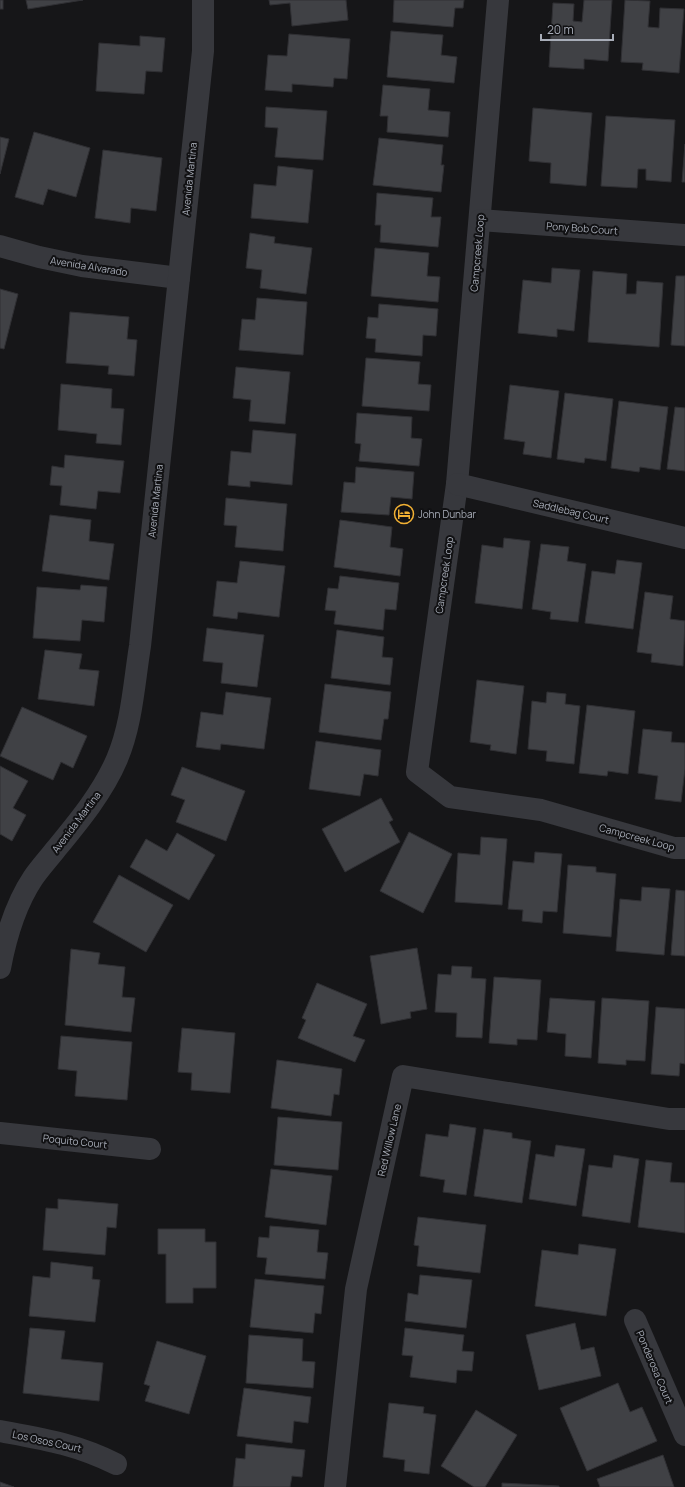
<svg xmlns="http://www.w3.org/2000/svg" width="685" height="1487" viewBox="0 0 685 1487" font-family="Manrope,sans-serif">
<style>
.building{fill:#404145;stroke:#303034}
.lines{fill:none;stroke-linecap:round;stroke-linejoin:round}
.minor{stroke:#37383d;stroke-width:22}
.labels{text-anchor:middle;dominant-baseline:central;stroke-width:4;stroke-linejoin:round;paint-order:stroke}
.street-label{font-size:10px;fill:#a8adb8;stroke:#111113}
.poi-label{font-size:10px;fill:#a8adb8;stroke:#111113;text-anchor:start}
</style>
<rect width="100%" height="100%" fill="#161618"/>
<g class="building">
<rect x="0" y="0" width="3" height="9"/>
<polygon points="26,0 83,0 28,9"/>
<polygon points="269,0 346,0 348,20 292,26 290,3 270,5"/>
<polygon points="394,0 464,0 463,8 455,8 453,27 393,22"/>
<polygon points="584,0 612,0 608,61 584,59 584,69 549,67 553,3 574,4 573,21 582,22"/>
<polygon points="625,0 650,1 648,27 659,28 660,8 684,9 679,73 642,70 643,63 621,62"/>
<polygon points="391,31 443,35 441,55 457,57 454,83 387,77"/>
<polygon points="289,34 350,39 347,79 334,78 333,87 292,84 292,92 265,90 268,55 287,56"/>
<polygon points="140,36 165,38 162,72 146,71 144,94 96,91 99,43 140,46"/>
<polygon points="383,85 430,89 428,110 450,112 448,137 387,132 388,116 380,116"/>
<polygon points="266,107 327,111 323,160 275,157 278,128 265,127"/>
<polygon points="533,108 592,113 586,186 550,183 551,163 529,161"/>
<polygon points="606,116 675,120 671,182 646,180 646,169 638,169 637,188 601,186"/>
<polygon points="34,132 90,148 76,197 48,189 43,205 15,197"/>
<polygon points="0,137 9,139 0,174"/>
<polygon points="379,138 443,145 441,165 444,165 441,192 373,185"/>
<polygon points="685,144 685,182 682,182"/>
<polygon points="103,150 162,158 156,211 131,208 130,223 95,218"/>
<polygon points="278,166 313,170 308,223 251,218 254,184 276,186"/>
<polygon points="377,193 433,198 431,217 441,217 438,247 380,242 381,225 375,225"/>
<polygon points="250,233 275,237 274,243 312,248 306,294 260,288 262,270 246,268"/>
<polygon points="375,248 429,253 427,276 440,277 438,302 371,296"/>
<polygon points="552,268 580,270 574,331 557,329 557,337 518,333 523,280 551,283"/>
<polygon points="593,271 627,274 626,294 636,294 637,281 663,283 659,347 588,342"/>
<polygon points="676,276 685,276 685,346 671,345"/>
<polygon points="0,289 18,294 4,349 0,348"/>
<polygon points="257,298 307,302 303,355 239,350 242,319 255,320"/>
<polygon points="379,304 438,309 436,336 423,335 422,356 375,352 376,339 366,338 368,317 378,318"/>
<polygon points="70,312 129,317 127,339 137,340 134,376 108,374 109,366 66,363"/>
<polygon points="366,358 420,362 418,384 431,385 429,411 362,406"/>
<polygon points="236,367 290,372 285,424 249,421 251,400 233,398"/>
<polygon points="61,384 112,389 111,408 124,409 121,445 96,443 97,434 58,430"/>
<polygon points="510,385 559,391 551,458 523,454 525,442 504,439"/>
<polygon points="565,393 613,399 606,461 585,458 584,463 557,459"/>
<polygon points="619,401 668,407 660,470 640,467 639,472 611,468"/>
<polygon points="675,407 685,408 685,471 667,469"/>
<polygon points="357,413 412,417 411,438 422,439 419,466 359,461 361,444 355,443"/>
<polygon points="253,430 296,434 292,485 250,481 250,487 228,485 231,451 251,453"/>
<polygon points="65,455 124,461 120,493 98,491 96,509 60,505 62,486 50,485 52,466 64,468"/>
<polygon points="356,467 414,472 412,499 391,497 389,515 341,512 344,482 355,483"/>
<polygon points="226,498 287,504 283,551 235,547 237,526 224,525"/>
<polygon points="50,515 91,520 89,541 114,544 109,580 42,571"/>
<polygon points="340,520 392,527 390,547 403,549 400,576 334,567"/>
<polygon points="504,538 530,541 522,609 475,603 482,545 503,548"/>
<polygon points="541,544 569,547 567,561 586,564 578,622 550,619 551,612 532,609"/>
<polygon points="617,560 642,563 633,629 585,623 592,571 615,574"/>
<polygon points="240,561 285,566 279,617 238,612 237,619 213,616 217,581 237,583"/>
<polygon points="340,576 399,583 396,610 385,609 383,630 334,624 336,611 325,610 328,588 338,589"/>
<polygon points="81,585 107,587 104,622 82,620 80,641 33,638 37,587 80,590"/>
<polygon points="645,592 673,596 670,619 685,621 683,666 651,662 652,654 637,652"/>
<polygon points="207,628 264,635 257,687 221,683 223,663 203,661"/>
<polygon points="337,630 384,637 382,657 393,658 390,685 331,678"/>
<polygon points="45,650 82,654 79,669 99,671 94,706 38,699"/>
<polygon points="477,680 524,686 516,754 490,750 491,745 470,742"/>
<polygon points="325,684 391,692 388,719 384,719 381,740 319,732"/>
<polygon points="226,692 271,698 264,749 221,744 220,750 196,747 201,712 223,715"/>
<polygon points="547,692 566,694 565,704 580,706 574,764 546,761 547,751 528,749 532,701 546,703"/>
<polygon points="587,705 635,711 628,774 608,771 607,776 579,773"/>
<polygon points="22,707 87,736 73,768 61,762 53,780 0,756"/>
<polygon points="643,729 672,732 671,742 685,743 685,769 681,802 655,799 658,776 638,773"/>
<polygon points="316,741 381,750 378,776 364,774 360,796 309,789"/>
<polygon points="0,766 28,781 13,808 26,815 12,841 0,834"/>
<polygon points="182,767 245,791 226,841 176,822 185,800 171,795"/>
<polygon points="381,798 393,820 389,822 400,842 345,872 322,829"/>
<polygon points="409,832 452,854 423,913 380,891"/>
<polygon points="177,833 215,855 189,900 130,867 146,839 167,851"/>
<polygon points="481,837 507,839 502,905 455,902 458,853 480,855"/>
<polygon points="535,852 562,854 557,912 543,911 542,923 522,921 523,910 508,909 513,861 534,863"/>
<polygon points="568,865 596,867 596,872 616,874 611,937 563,933"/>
<polygon points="119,875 173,905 146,952 93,922"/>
<polygon points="642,887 670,889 664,955 616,951 620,899 641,901"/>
<polygon points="676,890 685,891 685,956 671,955"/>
<polygon points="417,948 427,1009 410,1012 411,1018 381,1024 370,956"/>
<polygon points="71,949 100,953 98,964 125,967 122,997 135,998 131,1032 65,1025"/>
<polygon points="452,966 472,967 471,978 486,979 482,1038 456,1037 457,1013 435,1012 438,974 451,975"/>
<polygon points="494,977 541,980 537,1040 517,1039 517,1045 489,1043"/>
<polygon points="317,983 367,1004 353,1036 365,1040 355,1062 298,1038 306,1020 302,1018"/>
<polygon points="550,998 595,1001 591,1058 565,1056 566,1034 547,1032"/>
<polygon points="602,998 649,1001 645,1061 626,1060 626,1065 598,1063"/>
<polygon points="656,1007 685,1009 685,1064 680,1063 679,1076 651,1074"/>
<polygon points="182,1028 235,1033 230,1093 191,1090 192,1073 178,1072"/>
<polygon points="61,1036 132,1042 127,1100 75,1096 77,1071 58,1069"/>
<polygon points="277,1060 342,1069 339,1095 334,1094 331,1116 271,1108"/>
<polygon points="278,1117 342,1122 338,1170 274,1165"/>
<polygon points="450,1124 476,1128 466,1195 443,1192 445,1180 420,1176 426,1134 448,1137"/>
<polygon points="484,1129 512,1133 512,1138 531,1141 522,1203 474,1196"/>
<polygon points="556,1145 585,1149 576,1206 529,1199 536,1154 554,1157"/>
<polygon points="614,1155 639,1159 630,1223 582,1216 589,1165 612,1168"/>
<polygon points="646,1160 672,1163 670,1182 685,1183 685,1233 638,1227"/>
<polygon points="271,1169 332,1176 326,1225 265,1217"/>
<polygon points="58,1199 118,1204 116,1228 107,1227 105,1255 43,1250 46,1208 58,1209"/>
<polygon points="418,1217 486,1225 480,1273 417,1266 419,1246 414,1245"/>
<polygon points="270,1226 319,1230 317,1252 328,1253 325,1279 265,1274 267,1258 257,1257 259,1237 269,1238"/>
<polygon points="158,1229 205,1229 205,1242 216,1242 216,1288 193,1288 193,1303 166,1303 166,1254 158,1254"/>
<polygon points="579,1244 616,1249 606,1316 535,1306 542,1250 578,1255"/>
<polygon points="51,1262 93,1267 92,1279 100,1280 95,1322 29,1316 33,1276 50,1278"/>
<polygon points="420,1275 472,1280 466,1328 405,1321 408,1293 418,1295"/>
<polygon points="255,1279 324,1286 321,1314 315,1313 313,1333 250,1327"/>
<polygon points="575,1323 581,1350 594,1347 601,1376 539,1390 526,1335"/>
<polygon points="30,1328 65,1331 61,1359 103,1363 99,1401 23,1393"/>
<polygon points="405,1328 464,1335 462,1351 474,1352 472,1371 457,1370 456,1383 410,1377 413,1356 402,1355"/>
<polygon points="249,1335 303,1339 302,1361 315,1362 313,1388 246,1383"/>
<polygon points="157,1341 206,1356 189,1414 145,1401 150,1386 144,1384"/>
<polygon points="618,1383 630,1412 642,1407 657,1441 587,1471 560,1408"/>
<polygon points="244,1388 311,1397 308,1423 294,1421 292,1443 237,1436"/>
<polygon points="389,1403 424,1407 423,1413 436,1415 429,1474 404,1471 405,1460 383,1457"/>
<polygon points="476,1410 517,1435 485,1487 474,1487 441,1466"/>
<polygon points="246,1444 305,1450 302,1477 292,1476 290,1487 233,1487 236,1458 245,1459"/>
<polygon points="663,1455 674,1487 600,1487 597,1479"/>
<polygon points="0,1482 14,1487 0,1487"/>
<polygon points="502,1483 559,1486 559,1487 502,1487"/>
</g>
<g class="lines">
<g class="minor">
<polyline points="498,0 457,484 417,772 450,797 541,810 674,848 685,848"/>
<polyline points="480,220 685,235"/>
<polyline points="0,246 39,257 82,266 179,278"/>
<polyline points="457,484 685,538"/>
<path d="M0 968C6 936 15 905 33 878 40 868 49 858 56 849 79 821 103 792 117 759 132 724 134 683 140 646L203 51V0"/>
<polyline points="0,1133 150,1149"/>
<polyline points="635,1320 685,1435"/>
<path d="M0 1431C43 1439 76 1444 116 1464"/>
<polyline points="335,1487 356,1289 403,1076 669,1119 685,1119"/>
</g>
</g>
<defs>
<g id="hotel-ring" transform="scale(1)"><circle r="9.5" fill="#111113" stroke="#f2b134" stroke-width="1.5"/><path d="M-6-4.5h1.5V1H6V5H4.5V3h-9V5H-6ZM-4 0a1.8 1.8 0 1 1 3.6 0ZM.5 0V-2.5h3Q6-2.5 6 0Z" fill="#f2b134"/></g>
</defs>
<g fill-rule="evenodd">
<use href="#hotel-ring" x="404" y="514"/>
</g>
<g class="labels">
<g class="street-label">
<text transform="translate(189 179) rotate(-84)">Avenida Martina</text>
<text transform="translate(582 228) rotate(4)">Pony Bob Court</text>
<text transform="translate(477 253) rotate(-85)">Campcreek Loop</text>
<text transform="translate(89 266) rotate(9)">Avenida Alvarado</text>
<text transform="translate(155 501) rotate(-84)">Avenida Martina</text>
<text transform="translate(571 511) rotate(13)">Saddlebag Court</text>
<text transform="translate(444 575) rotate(-82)">Campcreek Loop</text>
<text transform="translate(76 822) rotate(-53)">Avenida Martina</text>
<text transform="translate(637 837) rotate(15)">Campcreek Loop</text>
<text transform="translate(389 1140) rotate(-77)">Red Willow Lane</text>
<text transform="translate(75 1141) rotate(6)">Poquito Court</text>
<text transform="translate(655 1367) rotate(67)">Ponderosa Court</text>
<text transform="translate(47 1441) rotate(12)">Los Osos Court</text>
</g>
<g class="poi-label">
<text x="418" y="514">John Dunbar</text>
</g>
</g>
<path d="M541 34v6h72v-6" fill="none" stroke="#a8adb8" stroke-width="2"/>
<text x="547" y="34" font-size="12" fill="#a8adb8" stroke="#111113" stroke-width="3" paint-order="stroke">20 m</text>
</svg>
